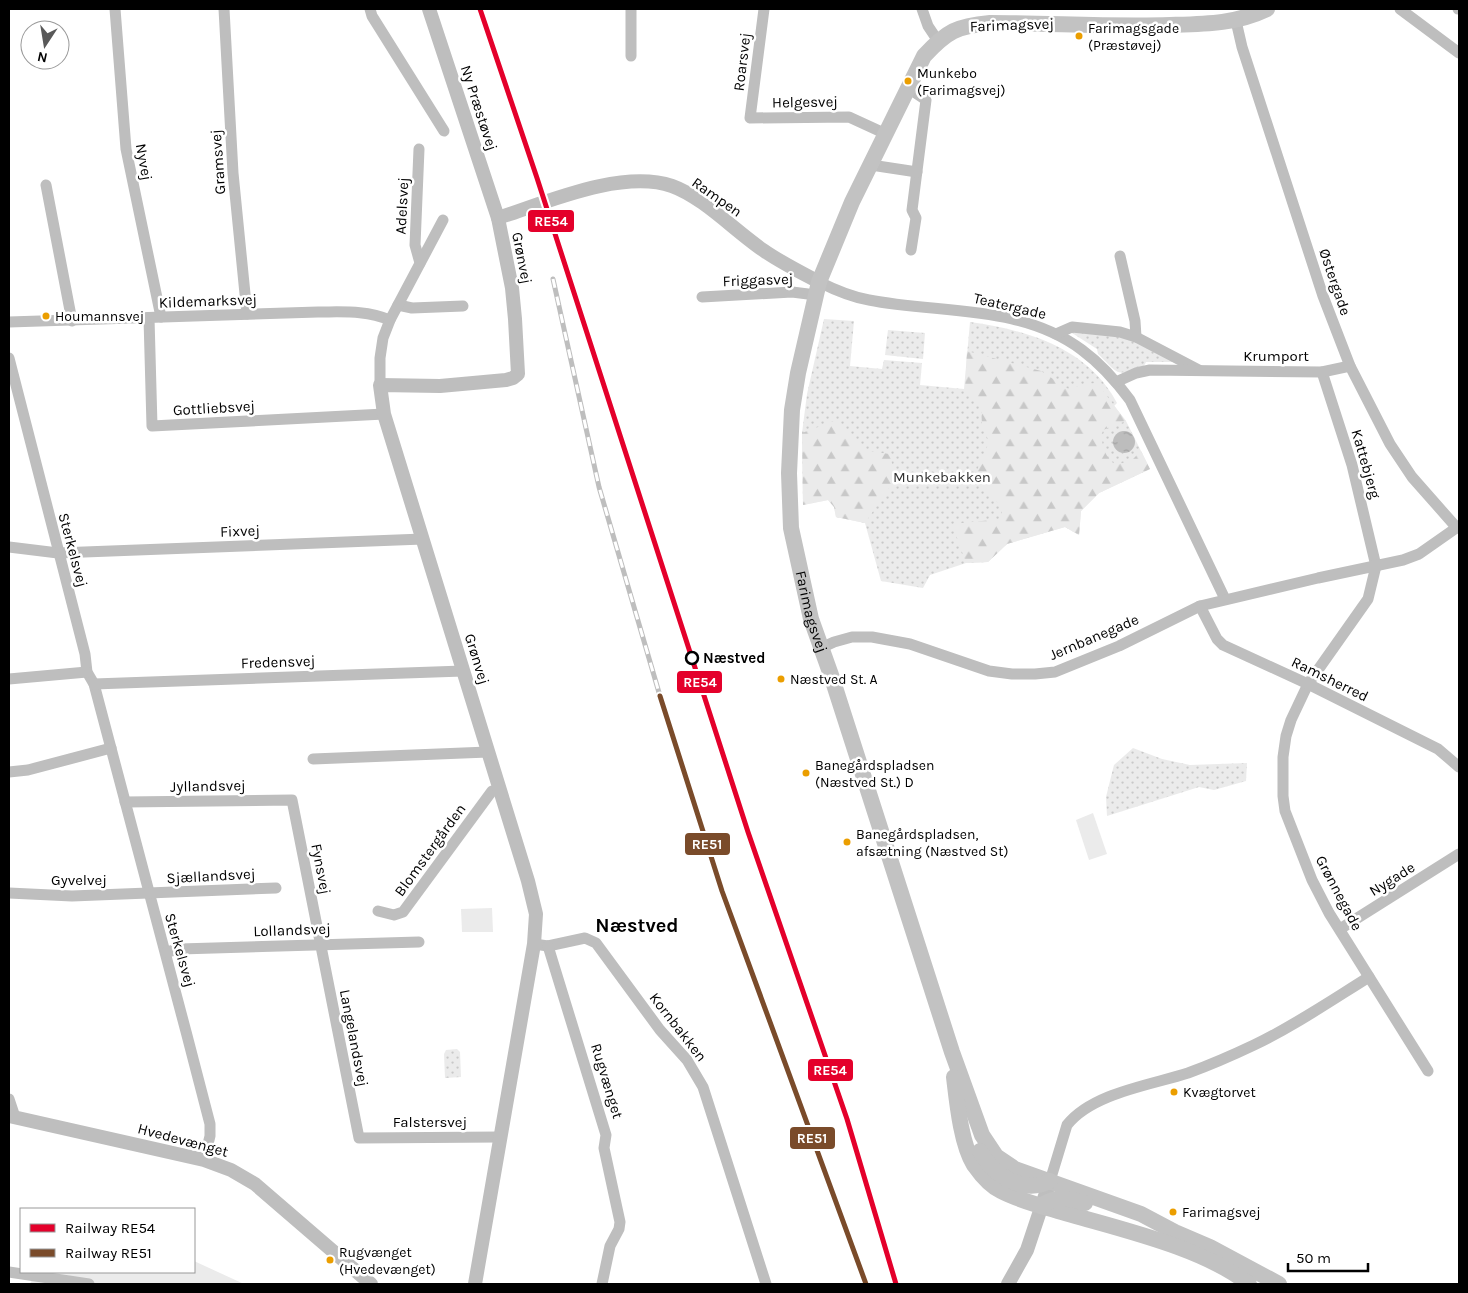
<svg xmlns="http://www.w3.org/2000/svg" width="1468" height="1293" viewBox="0 0 1468 1293" font-family="Karla,sans-serif">
<style>
.grass{fill:url(#grass-dots)}
.forest{fill:url(#forest-firs)}
.garden{fill:#ebebeb}
.water{fill:url(#water-ripples)}
.lines{fill:none;stroke-linecap:round;stroke-linejoin:round}
.minor{stroke:#bebebe;stroke-width:11}
.tertiary{stroke:#bebebe;stroke-width:14}
.secondary{stroke:#c2c2c2;stroke-width:16}
.rail-casing{stroke:#bebebe;stroke-width:5}
.rail{stroke:#fff;stroke-width:3;stroke-dasharray:9;stroke-linecap:butt}
.rail-1-casing{stroke:#fff;stroke-width:9}
.rail-2-casing{stroke:#fff;stroke-width:9}
.rail-1{stroke:#e4002b;stroke-width:5}
.rail-2{stroke:#7a4b2a;stroke-width:5}
.bus-dot{fill:#eb9e00;stroke:#fff;stroke-width:2}
.stop-dot{fill:#fff;stroke:#000;stroke-width:2.5}
.labels{text-anchor:middle;dominant-baseline:central;stroke-width:5;stroke-linejoin:round;paint-order:stroke}
.bus-label{font-size:14px;fill:#000;stroke:#fff;text-anchor:start}
.street-label{font-size:15px;fill:#000;stroke:#fff}
.park-label{font-size:15px;fill:#313131;stroke:#fff}
.stop-label{font-size:15px;font-weight:bold;fill:#000;stroke:#fff;text-anchor:start}
.district-label{font-size:20px;font-weight:bold;fill:#000;stroke:#fff}
.line-badge{stroke:#fff;stroke-width:2}
.badge-label{font-size:14px;text-anchor:middle;font-weight:bold;fill:#fff}
</style>
<defs>
<pattern id="grass-dots" width="8" height="8" patternUnits="userSpaceOnUse" patternTransform="scale(1.25)"><rect width="8" height="8" fill="#ebebeb"/><path d="M2 2h.1M6 6h.1" fill="none" stroke="#c8c8c8" stroke-width="1.8" stroke-linecap="round"/></pattern>
<pattern id="forest-firs" width="22" height="20" patternUnits="userSpaceOnUse" patternTransform="scale(1.25)"><rect width="22" height="20" fill="#ebebeb"/><path d="M5 1l3.5 6h-7zM16 11l3.5 6h-7z" fill="#c8c8c8"/></pattern>
<pattern id="water-ripples" width="26" height="14" patternUnits="userSpaceOnUse" patternTransform="scale(1.25)"><rect width="26" height="14" fill="#bdbdbd"/><path d="M2 4q2-2 4 0t4 0M15 11q2-2 4 0t4 0" fill="none" stroke="#a1a1a1"/></pattern>
</defs>
<rect width="100%" height="100%" fill="#fff"/>
<g class="grass">
<path d="M824 319 854 321 850 366 882 369 884 360 922 363 920 385 964 389 970 322C1027 330 1088 348 1117 403L1114 406 1126 421 1150 469 1099 493 1081 511 1079 535 1065 527 1007 544 988 562 966 563 930 575 923 588 881 581 865 523 836 517 834 507 828 500 803 505 802 433 807 394Z"/>
<polygon points="888,330 925,333 923,359 885,355"/>
<path d="M1069 331 1125 337 1179 362H1146L1144 366C1115 377 1120 375 1098 354L1097 349Z"/>
<polygon points="1133,748 1162,759 1190,765 1247,763 1246,781 1214,790 1199,787 1107,816 1106,797 1114,765"/>
<polygon points="457,1049 460,1052 461,1077 445,1078 444,1054 446,1050"/>
</g>
<g class="forest">
<path d="M967 351 1041 371 1070 390 1082 384 1097 383 1126 421 1103 430C1100 443 1104 457 1116 465L1132 460 1141 451 1150 469 1099 493 1081 511 1079 535 1065 527 1007 544 988 562 966 563 952 524 1002 519V508L975 475 989 442 982 425 981 405 965 389Z"/>
<polygon points="834,421 867,451 890,454 895,479 865,523 836,517 834,507 828,500 803,505 802,433"/>
</g>
<g class="garden">
<polygon points="1093,813 1107,854 1089,860 1076,820"/>
<polygon points="492,908 493,932 462,932 461,909"/>
<polygon points="194,1261 244,1284 30,1284 36,1272 194,1272"/>
</g>
<circle class="water" cx="1124" cy="442" r="11"/>
<g class="lines">
<g class="minor">
<polyline points="115,9 126,149 161,317"/>
<polyline points="224,9 233,173 247,314"/>
<polyline points="370,9 372,16 444,131"/>
<polyline points="631,9 631,56"/>
<polyline points="764,9 750,118 849,117 886,134"/>
<polyline points="922,9 928,26 938,41"/>
<polyline points="1400,9 1459,53"/>
<polyline points="1458,9 1459,9"/>
<polyline points="1236,21 1242,47 1323,296 1350,366 1390,444 1412,477 1457,528"/>
<polyline points="908,88 926,100 912,210 916,218 911,250"/>
<polyline points="419,149 415,245 420,263"/>
<polyline points="871,165 917,172"/>
<polyline points="46,185 72,321"/>
<polyline points="1120,256 1135,321 1136,337"/>
<path d="M819 282C835 290 851 297 869 300 940 314 1021 304 1082 350 1101 364 1116 381 1130 400L1225 599"/>
<polyline points="702,297 792,292 816,295"/>
<polyline points="398,305 412,308 463,306"/>
<polyline points="149,318 152,426 384,414"/>
<path d="M9 322 318 312C344 312 366 310 390 320"/>
<polyline points="1056,334 1072,327 1120,332 1136,337 1199,370"/>
<path d="M9 358 85 654 87 672 94 684C133 830 172 977 210 1124V1136L204 1160"/>
<polyline points="1322,372 1352,465 1376,566 1368,599 1308,684 1291,720 1286,736 1283,757 1283,796 1285,811 1312,880 1329,913 1428,1071"/>
<polyline points="1116,382 1136,373 1150,370 1322,372 1350,366"/>
<polyline points="380,385 380,358 383,338 390,320 443,220"/>
<polyline points="9,547 58,553 423,539"/>
<polyline points="1200,606 1217,639 1223,645 1308,684 1438,749 1459,767"/>
<polyline points="821,648 834,642 852,637 872,637 910,644 989,671 1012,674 1035,674 1055,672 1119,646 1200,606 1318,578 1403,560 1419,554 1459,526"/>
<polyline points="9,679 87,672"/>
<polyline points="94,684 463,671"/>
<polyline points="313,759 488,752"/>
<polyline points="9,772 28,770 111,748"/>
<polyline points="125,802 292,800 359,1138 500,1137"/>
<polyline points="9,893 72,896 276,888"/>
<polyline points="378,911 394,915 403,912 492,791 500,789"/>
<polyline points="1340,929 1459,854"/>
<polyline points="534,944 548,946 585,938 596,943 660,1030 687,1060 703,1087 766,1284"/>
<polyline points="548,946 606,1135 604,1148 620,1222 619,1229 610,1246 602,1284"/>
<polyline points="166,952 180,949 419,942"/>
<polyline points="9,1099 15,1117"/>
<path d="M1050 1181 1067 1125C1092 1093 1151 1085 1188 1073 1210 1065 1233 1055 1254 1045 1294 1026 1332 1000 1369 977"/>
<polyline points="9,1272 89,1284"/>
</g>
<g class="tertiary">
<polyline points="429,9 498,218 512,288 515,319 518,374 513,378 506,380 440,386 380,385 384,414 528,881 536,914 534,944 475,1284"/>
<path d="M498 218C547 202 622 169 672 186 703 197 735 231 763 250 780 262 800 272 819 282"/>
<polyline points="9,1116 204,1160 231,1170 255,1184 371,1284"/>
<polyline points="1008,1284 1027,1250 1050,1181"/>
</g>
<g class="secondary">
<path id="s1" d="M1267 9C1236 24 1204 24 1170 25 1110 27 1050 23 990 23 957 26 947 31 924 56L852 202 819 282 798 373 792 410 789 473 791 528 811 619 831 675 952 1052 982 1135 996 1156 1015 1169 1141 1214 1175 1232 1210 1247 1279 1284"/>
<path d="M954 1077C957 1102 961 1144 974 1165 981 1175 990 1186 1001 1191 1018 1200 1038 1205 1055 1210 1114 1228 1201 1246 1249 1284"/>
<path d="M980 1151C993 1175 1023 1195 1050 1181"/>
<path d="M1041 1206C1056 1195 1069 1198 1085 1203"/>
</g>
<g class="rail-casing">
<polyline id="rail" points="553,279 599,487 660,696"/>
</g>
<use href="#rail" class="rail"/>
<g class="rail-1-casing">
<polyline id="rail-1" points="480,9 537,178 748,832 847,1119 896,1284"/>
</g>
<g class="rail-2-casing">
<polyline id="rail-2" points="660,696 722,891 866,1284"/>
</g>
<use href="#rail-1" class="rail-1"/>
<use href="#rail-2" class="rail-2"/>
</g>
<g class="bus-dot">
<circle cx="1079" cy="36" r="4.5"/>
<circle cx="908" cy="81" r="4.5"/>
<circle cx="46" cy="316" r="4.5"/>
<circle cx="781" cy="679" r="4.5"/>
<circle cx="806" cy="773" r="4.5"/>
<circle cx="847" cy="842" r="4.5"/>
<circle cx="1174" cy="1092" r="4.5"/>
<circle cx="1173" cy="1212" r="4.5"/>
<circle cx="330" cy="1260" r="4.5"/>
</g>
<circle class="stop-dot" cx="692" cy="658" r="6"/>
<g class="labels">
<g class="bus-label">
<text x="1088" y="28">Farimagsgade<tspan x="1088" dy="17">(Præstøvej)</tspan></text>
<text x="917" y="73">Munkebo<tspan x="917" dy="17">(Farimagsvej)</tspan></text>
<text x="55" y="316">Houmannsvej</text>
<text x="790" y="679">Næstved St. A</text>
<text x="815" y="765">Banegårdspladsen<tspan x="815" dy="17">(Næstved St.) D</tspan></text>
<text x="856" y="834">Banegårdspladsen,<tspan x="856" dy="17">afsætning (Næstved St)</tspan></text>
<text x="1183" y="1092">Kvægtorvet</text>
<text x="1182" y="1212">Farimagsvej</text>
<text x="339" y="1252">Rugvænget<tspan x="339" dy="17">(Hvedevænget)</tspan></text>
</g>
<g class="street-label">
<text transform="translate(1012 25) rotate(-2)">Farimagsvej</text>
<text transform="translate(742 62) rotate(-83)">Roarsvej</text>
<text transform="translate(805 102) rotate(-1)">Helgesvej</text>
<text transform="translate(479 108) rotate(72)">Ny Præstøvej</text>
<text transform="translate(144 162) rotate(80)">Nyvej</text>
<text transform="translate(218 162) rotate(-94)">Gramsvej</text>
<text transform="translate(717 197) rotate(35)">Rampen</text>
<text transform="translate(402 206) rotate(-87)">Adelsvej</text>
<text transform="translate(522 258) rotate(79)">Grønvej</text>
<text transform="translate(758 280) rotate(-2)">Friggasvej</text>
<text transform="translate(1335 282) rotate(71)">Østergade</text>
<text transform="translate(208 301) rotate(-2)">Kildemarksvej</text>
<text transform="translate(1010 306) rotate(13)">Teatergade</text>
<text x="1276" y="356">Krumport</text>
<text transform="translate(214 408) rotate(-3)">Gottliebsvej</text>
<text transform="translate(1366 464) rotate(74)">Kattebjerg</text>
<text transform="translate(240 531) rotate(-2)">Fixvej</text>
<text transform="translate(73 550) rotate(75)">Sterkelsvej</text>
<text stroke="none"><textPath href="#s1" startOffset="940">Farimagsvej</textPath></text>
<text transform="translate(1094 637) rotate(-23)">Jernbanegade</text>
<text transform="translate(477 659) rotate(73)">Grønvej</text>
<text transform="translate(278 662) rotate(-2)">Fredensvej</text>
<text transform="translate(1330 679) rotate(26)">Ramsherred</text>
<text transform="translate(208 786) rotate(-1)">Jyllandsvej</text>
<text transform="translate(430 850) rotate(-54)">Blomstergården</text>
<text transform="translate(321 869) rotate(79)">Fynsvej</text>
<text transform="translate(211 876) rotate(-3)">Sjællandsvej</text>
<text transform="translate(1392 879) rotate(-32)">Nygade</text>
<text x="79" y="880">Gyvelvej</text>
<text transform="translate(1339 893) rotate(62)">Grønnegade</text>
<text transform="translate(292 930) rotate(-2)">Lollandsvej</text>
<text transform="translate(180 950) rotate(74)">Sterkelsvej</text>
<text transform="translate(678 1027) rotate(52)">Kornbakken</text>
<text transform="translate(354 1038) rotate(79)">Langelandsvej</text>
<text transform="translate(607 1081) rotate(73)">Rugvænget</text>
<text x="430" y="1122">Falstersvej</text>
<text transform="translate(183 1140) rotate(15)">Hvedevænget</text>
</g>
<g class="park-label">
<text x="942" y="477">Munkebakken</text>
</g>
<g class="stop-label">
<text x="703" y="658">Næstved</text>
</g>
<g class="district-label">
<text x="637" y="925">Næstved</text>
</g>
</g>
<g class="line-badge">
<rect x="527" y="209" width="48" height="24" rx="5" fill="#e4002b"/>
<rect x="676" y="670" width="47" height="24" rx="5" fill="#e4002b"/>
<rect x="684" y="832" width="47" height="24" rx="5" fill="#7a4b2a"/>
<rect x="807" y="1058" width="47" height="24" rx="5" fill="#e4002b"/>
<rect x="789" y="1126" width="47" height="24" rx="5" fill="#7a4b2a"/>
</g>
<g class="badge-label">
<text x="551" y="226">RE54</text>
<text x="700" y="687">RE54</text>
<text x="707" y="849">RE51</text>
<text x="830" y="1075">RE54</text>
<text x="812" y="1143">RE51</text>
</g>
<rect width="1468" height="1293" fill="none" stroke="#000000" stroke-width="20"/>
<rect x="20" y="1208" width="175" height="65" fill="#ffffff" stroke="#999999"/>
<rect x="30" y="1224" width="25" height="8" fill="#e4002b" stroke="#999999"/>
<text x="65" y="1233" font-size="15" fill="#000000">Railway RE54</text>
<rect x="30" y="1249" width="25" height="8" fill="#7a4b2a" stroke="#999999"/>
<text x="65" y="1258" font-size="15" fill="#000000">Railway RE51</text>
<g transform="translate(45 45) rotate(192)"><circle r="24" fill="#ffffff" stroke="#999999"/>
<path d="M0-4L9 19L0 12L-9 19Z" fill="#595959"/>
<text y="-8" font-size="14" font-weight="bold" text-anchor="middle" fill="#000000">N</text>
</g>
<path d="M1288 1263v8h80v-8" fill="none" stroke="#000000" stroke-width="2.5"/>
<text x="1296" y="1263" font-size="15" fill="#000000" stroke="#ffffff" stroke-width="4" paint-order="stroke">50 m</text>
</svg>
